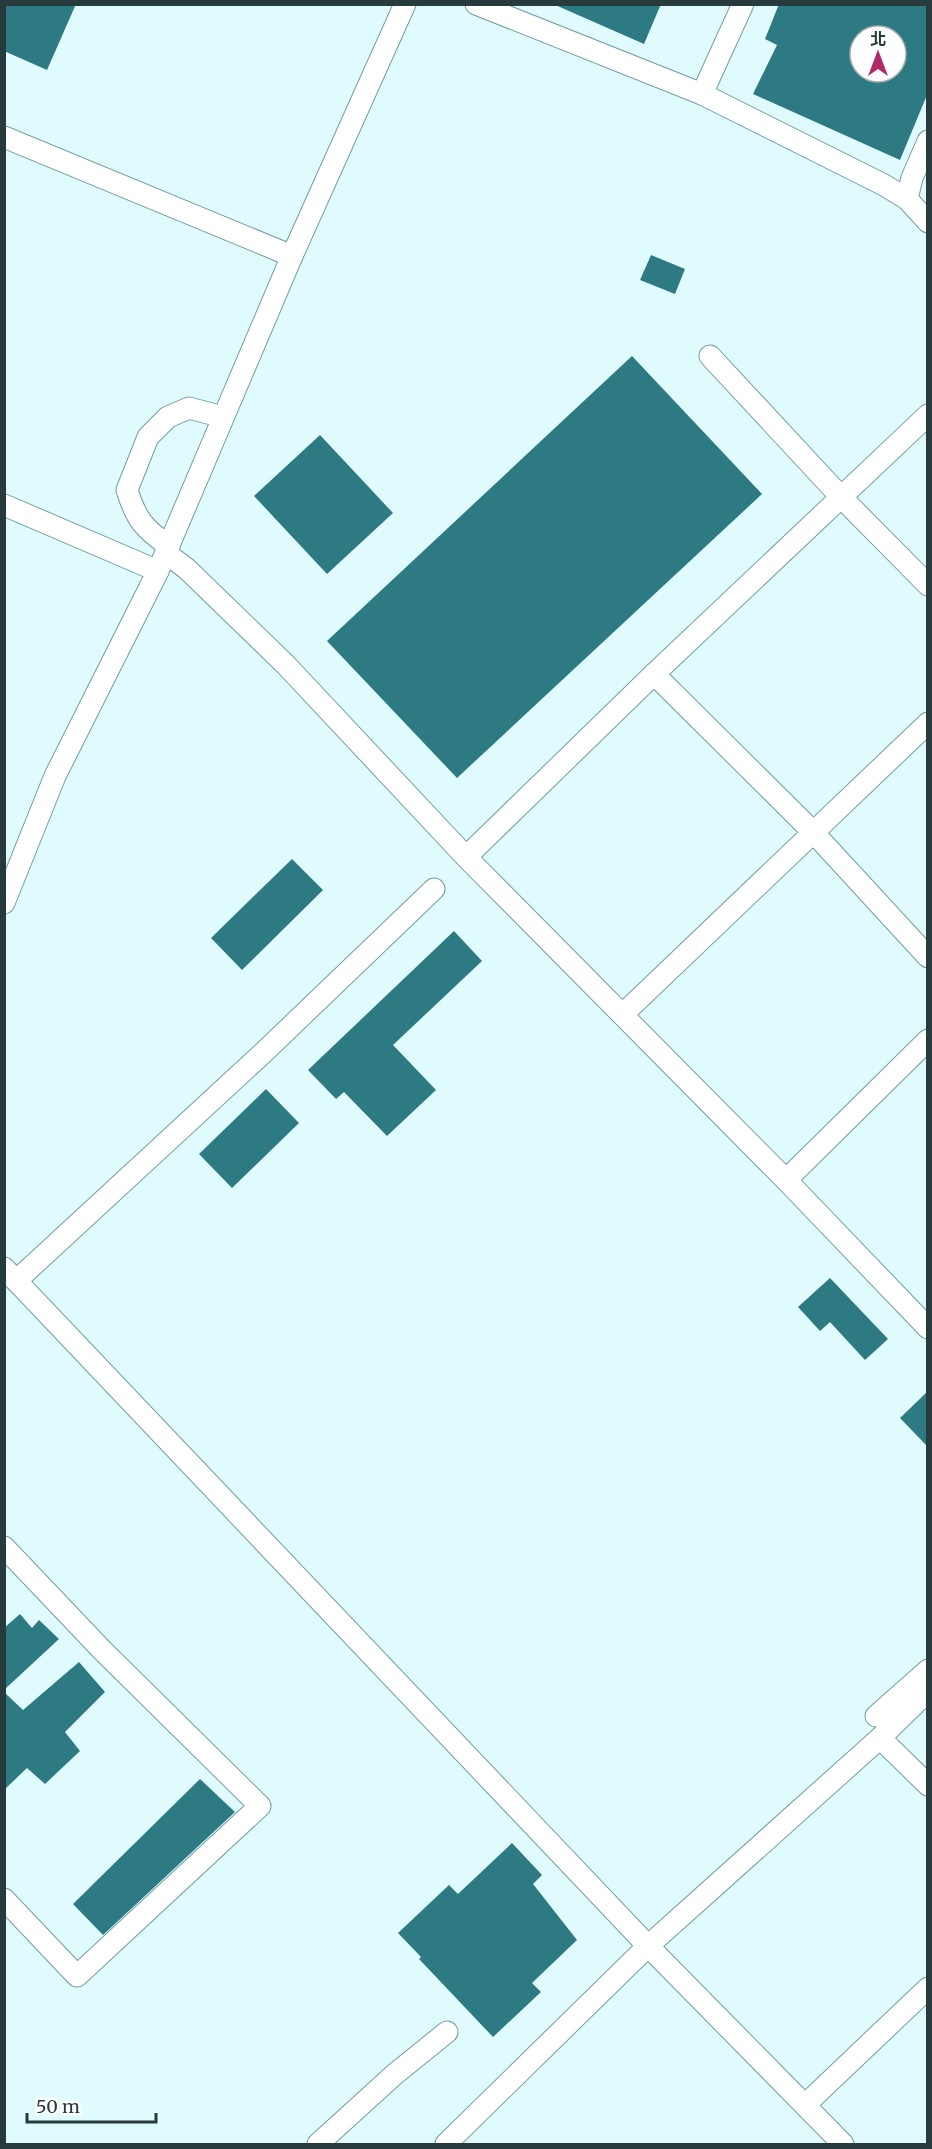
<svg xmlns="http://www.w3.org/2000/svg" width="932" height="2149" viewBox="0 0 932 2149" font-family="Merriweather,'Noto Sans TC',serif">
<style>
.building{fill:#2e7a83;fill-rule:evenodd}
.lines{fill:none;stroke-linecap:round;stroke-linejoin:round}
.minor-casing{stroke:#729da2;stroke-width:23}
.minor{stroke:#fff;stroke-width:21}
</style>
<rect width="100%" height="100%" fill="#e0fbfe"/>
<g class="building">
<polygon points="4,4 76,4 47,70 4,51"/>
<polygon points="553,4 661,4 644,44"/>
<path d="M779 4H927V95L900 160 753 94 777 45 765 39ZM860 36H896V72H860Z"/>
<polygon points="651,255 685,269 675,294 640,280"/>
<polygon points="632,356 762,494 457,778 327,641"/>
<polygon points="320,435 393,513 327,574 254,496"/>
<polygon points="292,859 323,890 242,970 211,938"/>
<polygon points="454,931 482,961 393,1045 436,1090 387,1136 344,1092 336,1099 308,1070"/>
<polygon points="266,1089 299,1123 232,1188 199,1154"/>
<polygon points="830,1278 888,1339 865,1360 830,1322 820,1331 798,1307"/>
<polygon points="927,1392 927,1446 900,1418"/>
<polygon points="20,1614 32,1628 39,1620 59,1639 4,1690 4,1628"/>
<polygon points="79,1662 105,1692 65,1732 80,1751 45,1784 27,1768 4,1790 4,1692 23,1710"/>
<polygon points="200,1779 235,1812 103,1935 73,1904"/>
<polygon points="512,1843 542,1875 533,1884 577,1940 532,1983 541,1992 493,2037 419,1959 421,1957 398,1933 449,1885 458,1894"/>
</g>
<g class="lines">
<g class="minor-casing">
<g id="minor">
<polyline points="476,4 702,94 884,185 907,199 928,222"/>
<polyline points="702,94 743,4"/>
<polyline points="4,137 292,256"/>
<polyline points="907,199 912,178 928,141"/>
<polyline points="710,356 841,497 928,585"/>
<polyline points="4,505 158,571"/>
<path d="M169 546C144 529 136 519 127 490L148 437 168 417 189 408 223 417"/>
<polyline points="166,553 187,569 286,665 466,857 786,1180 928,1328"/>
<polyline points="654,674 813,832 928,957"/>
<polyline points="466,857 654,674 928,415"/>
<polyline points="4,903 55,776 158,571 292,256 405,4"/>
<polyline points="623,1014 928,723"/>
<polyline points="786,1180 928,1040"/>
<polyline points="4,1268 648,1946 843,2144"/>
<polyline points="16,1281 263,1053 434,889"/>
<polyline points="4,1547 102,1650 260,1806 77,1976 4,1899"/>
<polyline points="876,1716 928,1670"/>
<polyline points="880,1738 928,1785"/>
<polyline points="805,2105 928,1988"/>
<polyline points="318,2144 395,2074 447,2032"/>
<polyline points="446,2144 648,1946 880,1738 928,1691"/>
</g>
</g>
<use href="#minor" class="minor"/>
</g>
<rect width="932" height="2149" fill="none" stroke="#273a3c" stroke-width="12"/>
<g transform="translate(878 54)"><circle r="28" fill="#ffffff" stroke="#a9b0b1" stroke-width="1.5"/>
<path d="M0-4.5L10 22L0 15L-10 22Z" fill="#b0296b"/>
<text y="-9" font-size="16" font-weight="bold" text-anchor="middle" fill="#273a3c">北</text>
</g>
<path d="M27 2113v9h129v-9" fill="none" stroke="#273a3c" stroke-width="3"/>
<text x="36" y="2113" font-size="18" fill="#273a3c" stroke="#ffffff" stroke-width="4.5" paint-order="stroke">50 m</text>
</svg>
